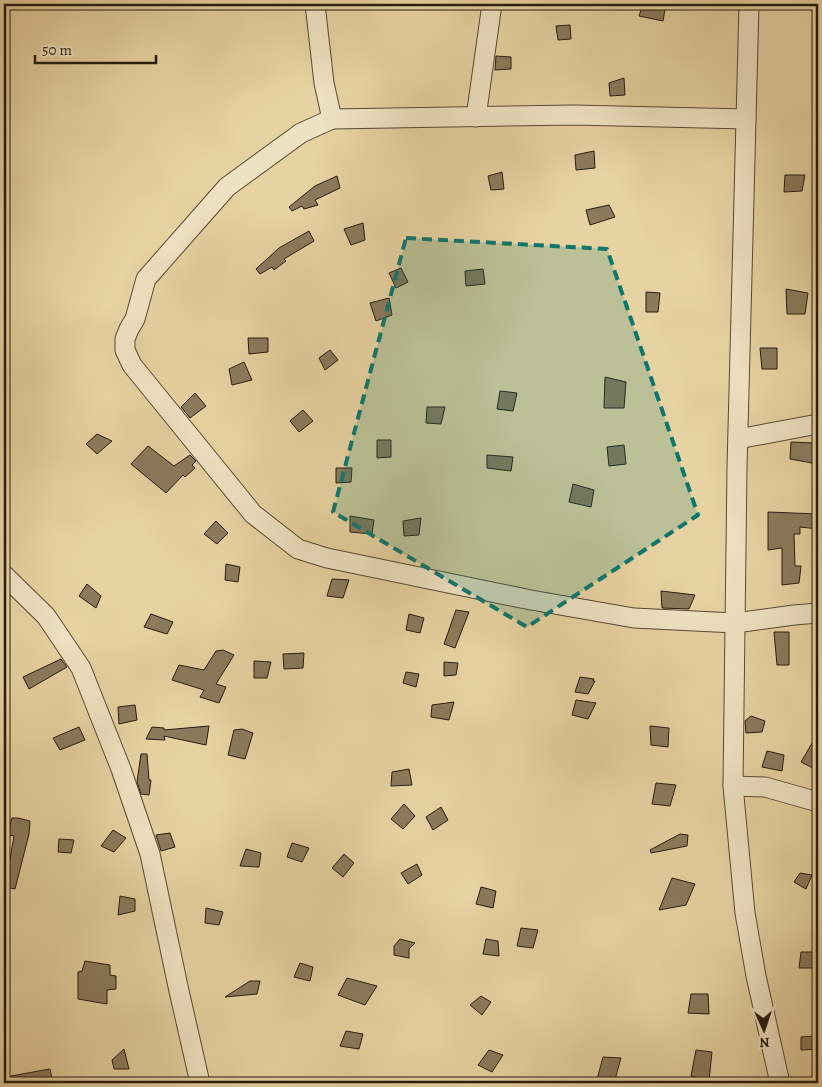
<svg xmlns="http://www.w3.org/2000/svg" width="822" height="1087" viewBox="0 0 822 1087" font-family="Alegreya,serif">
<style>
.building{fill:#8b7a5c;stroke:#271b11}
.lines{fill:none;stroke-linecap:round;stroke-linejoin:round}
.minor-casing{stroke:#574935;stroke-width:21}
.minor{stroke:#efe2c2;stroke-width:19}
.marked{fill:#0f766e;fill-opacity:0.2;stroke:#0f766e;stroke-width:4;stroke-dasharray:10 6;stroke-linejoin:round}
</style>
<rect width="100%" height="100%" fill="#e7d2a1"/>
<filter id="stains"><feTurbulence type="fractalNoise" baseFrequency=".004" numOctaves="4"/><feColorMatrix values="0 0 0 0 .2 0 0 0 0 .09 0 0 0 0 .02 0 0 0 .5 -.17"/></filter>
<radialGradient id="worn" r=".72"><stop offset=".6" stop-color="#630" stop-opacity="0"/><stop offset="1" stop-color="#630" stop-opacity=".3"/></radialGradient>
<g class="building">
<polygon points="643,4 666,4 663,21 639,16"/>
<polygon points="570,25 571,39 558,40 556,26"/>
<polygon points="496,56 511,57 511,69 495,70"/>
<polygon points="624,78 625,95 610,96 609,83"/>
<polygon points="594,151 595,168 576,170 575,155"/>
<polygon points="502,172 504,189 491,190 488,176"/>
<polygon points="785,175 805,175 802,191 784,192"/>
<polygon points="337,176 340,188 315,200 318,205 304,209 302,206 292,211 289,207 315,186"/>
<polygon points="609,205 615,217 590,225 586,210"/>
<polygon points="363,223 365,240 351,245 344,229"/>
<polygon points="309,231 314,241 284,259 286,261 274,270 272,267 260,274 256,269 279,248"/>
<polygon points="401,268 408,282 396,288 389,273"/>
<polygon points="483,269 485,284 466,286 465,271"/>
<polygon points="786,289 808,293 805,314 787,314"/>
<polygon points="646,292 660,293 658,312 646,312"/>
<polygon points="389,298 392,315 376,321 370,303"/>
<polygon points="248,338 268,338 268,352 249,354"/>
<polygon points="760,348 777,348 777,369 762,369"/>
<polygon points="330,350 338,360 325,370 319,358"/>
<polygon points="244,362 252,380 232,385 229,369"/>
<polygon points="605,377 626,382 624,408 604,408"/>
<polygon points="500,391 517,393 513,411 497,409"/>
<polygon points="195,393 206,406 190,418 181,407"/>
<polygon points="427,407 445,407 441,424 426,423"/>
<polygon points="303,410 313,421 299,432 290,421"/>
<polygon points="97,434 112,441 97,454 86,444"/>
<polygon points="377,440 391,440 391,457 377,458"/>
<polygon points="791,442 814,443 812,463 790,459"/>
<polygon points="624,445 626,464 609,466 607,447"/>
<polygon points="148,446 174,466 190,455 196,461 192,465 195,468 185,477 183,475 166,493 131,464"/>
<polygon points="487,455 513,457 511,471 487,468"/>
<polygon points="336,468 352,468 351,482 336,483"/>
<polygon points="573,484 594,490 591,507 569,502"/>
<polygon points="768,512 818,514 818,529 800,527 800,534 794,534 795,566 801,566 799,583 782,585 782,548 768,550"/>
<polygon points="350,516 374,520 372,534 350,532"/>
<polygon points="421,518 419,535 404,536 403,521"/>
<polygon points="216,521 228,533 217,544 204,534"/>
<polygon points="226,564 240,567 238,582 225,580"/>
<polygon points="332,579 349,580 343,598 327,596"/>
<polygon points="87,584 101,596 96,608 79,596"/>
<polygon points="661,591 695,595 689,609 662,608"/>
<polygon points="456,610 469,612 455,648 444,644"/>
<polygon points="151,614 173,622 167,634 144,627"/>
<polygon points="409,614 424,618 420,633 406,630"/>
<polygon points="774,632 789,632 789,665 777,665"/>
<polygon points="223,650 234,655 216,684 226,687 219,703 200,697 204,690 172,680 179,665 204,670 216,651"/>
<polygon points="304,653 303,668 284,669 283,654"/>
<polygon points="61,659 67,667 29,689 23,677"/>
<polygon points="254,661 271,662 267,678 254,678"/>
<polygon points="444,662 458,663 456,675 444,676"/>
<polygon points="406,672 419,674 416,687 403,683"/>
<polygon points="580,677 594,679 593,681 595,681 588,694 575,692"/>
<polygon points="576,700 596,703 588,719 572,715"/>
<polygon points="454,702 449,720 431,717 432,705"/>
<polygon points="135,705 137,720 119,724 118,707"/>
<polygon points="751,716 765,721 762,732 746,733 745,721"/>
<polygon points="209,726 206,745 164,736 165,740 146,739 152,727 164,728 164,730"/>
<polygon points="650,726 669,728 668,747 651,745"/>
<polygon points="79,727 85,740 60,750 53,738"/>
<polygon points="242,729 253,733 245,759 228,755 234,730"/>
<polygon points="818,733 818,761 813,768 801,762"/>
<polygon points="767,751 784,755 782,771 762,767"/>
<polygon points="141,754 147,754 149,780 151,780 149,795 141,794 137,782"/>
<polygon points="409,769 412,785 391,786 392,772"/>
<polygon points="656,783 676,785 670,806 652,804"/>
<polygon points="404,804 415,816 403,829 391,819"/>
<polygon points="441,807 448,820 433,830 426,817"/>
<polygon points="12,818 18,818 30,821 29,834 15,889 5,887 14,836 7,835"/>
<polygon points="113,830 126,838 114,852 101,846"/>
<polygon points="170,833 175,847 161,851 156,835"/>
<polygon points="680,834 688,835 687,846 651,853 650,850"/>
<polygon points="59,839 74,840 71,853 58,852"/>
<polygon points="292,843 309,848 302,862 287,857"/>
<polygon points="246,849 261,853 259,867 240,866"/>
<polygon points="344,854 354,863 343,877 332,868"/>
<polygon points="417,864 422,875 408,884 401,873"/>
<polygon points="800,873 812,875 806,889 794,882"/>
<polygon points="672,878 695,884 686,905 659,910"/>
<polygon points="481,887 496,891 493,908 476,904"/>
<polygon points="120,896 135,899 135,911 118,915"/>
<polygon points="206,908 223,912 219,925 205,923"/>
<polygon points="521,928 538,930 533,948 517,946"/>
<polygon points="400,939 415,943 409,949 409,958 394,955 394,946"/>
<polygon points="486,939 498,941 499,956 483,954"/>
<polygon points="801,952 818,952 818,968 799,968"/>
<polygon points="85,961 110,965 110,975 116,976 116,989 107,990 107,1004 78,999 78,972 82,971"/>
<polygon points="300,963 313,967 310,981 294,977"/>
<polygon points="347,978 377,986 365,1005 338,995"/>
<polygon points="250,981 260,981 257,994 225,997"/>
<polygon points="691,994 708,994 709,1014 688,1013"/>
<polygon points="481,996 491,1002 482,1015 470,1005"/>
<polygon points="346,1031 363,1034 359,1049 340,1046"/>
<polygon points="815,1036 818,1049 801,1050 801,1037"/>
<polygon points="124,1049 129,1069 114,1069 112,1060"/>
<polygon points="489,1050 503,1055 492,1072 478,1065"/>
<polygon points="696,1050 712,1052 709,1081 691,1076"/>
<polygon points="603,1057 621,1058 614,1083 596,1083"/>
<polygon points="50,1069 53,1083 11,1083 11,1076"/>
</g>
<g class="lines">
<g class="minor-casing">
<g id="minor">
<polyline points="315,4 324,83 332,119"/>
<polyline points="749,4 737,468 733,786 745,913 756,976 780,1083"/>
<polyline points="476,117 492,4"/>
<polyline points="746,119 574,115 332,119 301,133 227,187 146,279 135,319 129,329 125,339 125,350 132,365 253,514 298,549 327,558 531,600 634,618 735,623 794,615 818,613"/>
<polyline points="738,439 818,424"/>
<polyline points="4,575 46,616 81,668 121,769 150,854 179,991 200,1083"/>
<polyline points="733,786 765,787 818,802"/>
</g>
</g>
<use href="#minor" class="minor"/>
</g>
<path class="marked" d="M406 238 607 249 698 515 527 627 333 512Z"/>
<rect width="822" height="1087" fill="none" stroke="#e7d2a1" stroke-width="20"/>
<rect x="5" y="5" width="812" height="1077" fill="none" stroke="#271b11" stroke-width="2.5"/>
<rect x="10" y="10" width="802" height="1067" fill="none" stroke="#271b11"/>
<g transform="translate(764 1030) rotate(177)" stroke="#efe2c2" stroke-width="4" paint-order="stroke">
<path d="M0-4L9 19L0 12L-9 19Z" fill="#271b11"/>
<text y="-8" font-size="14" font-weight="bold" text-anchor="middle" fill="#271b11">N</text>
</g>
<path d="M35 55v8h121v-8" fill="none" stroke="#271b11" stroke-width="2.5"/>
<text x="42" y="55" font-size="15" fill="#271b11" stroke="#efe2c2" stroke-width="4" paint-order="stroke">50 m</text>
<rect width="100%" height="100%" filter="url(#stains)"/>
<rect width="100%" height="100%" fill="url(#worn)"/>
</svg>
